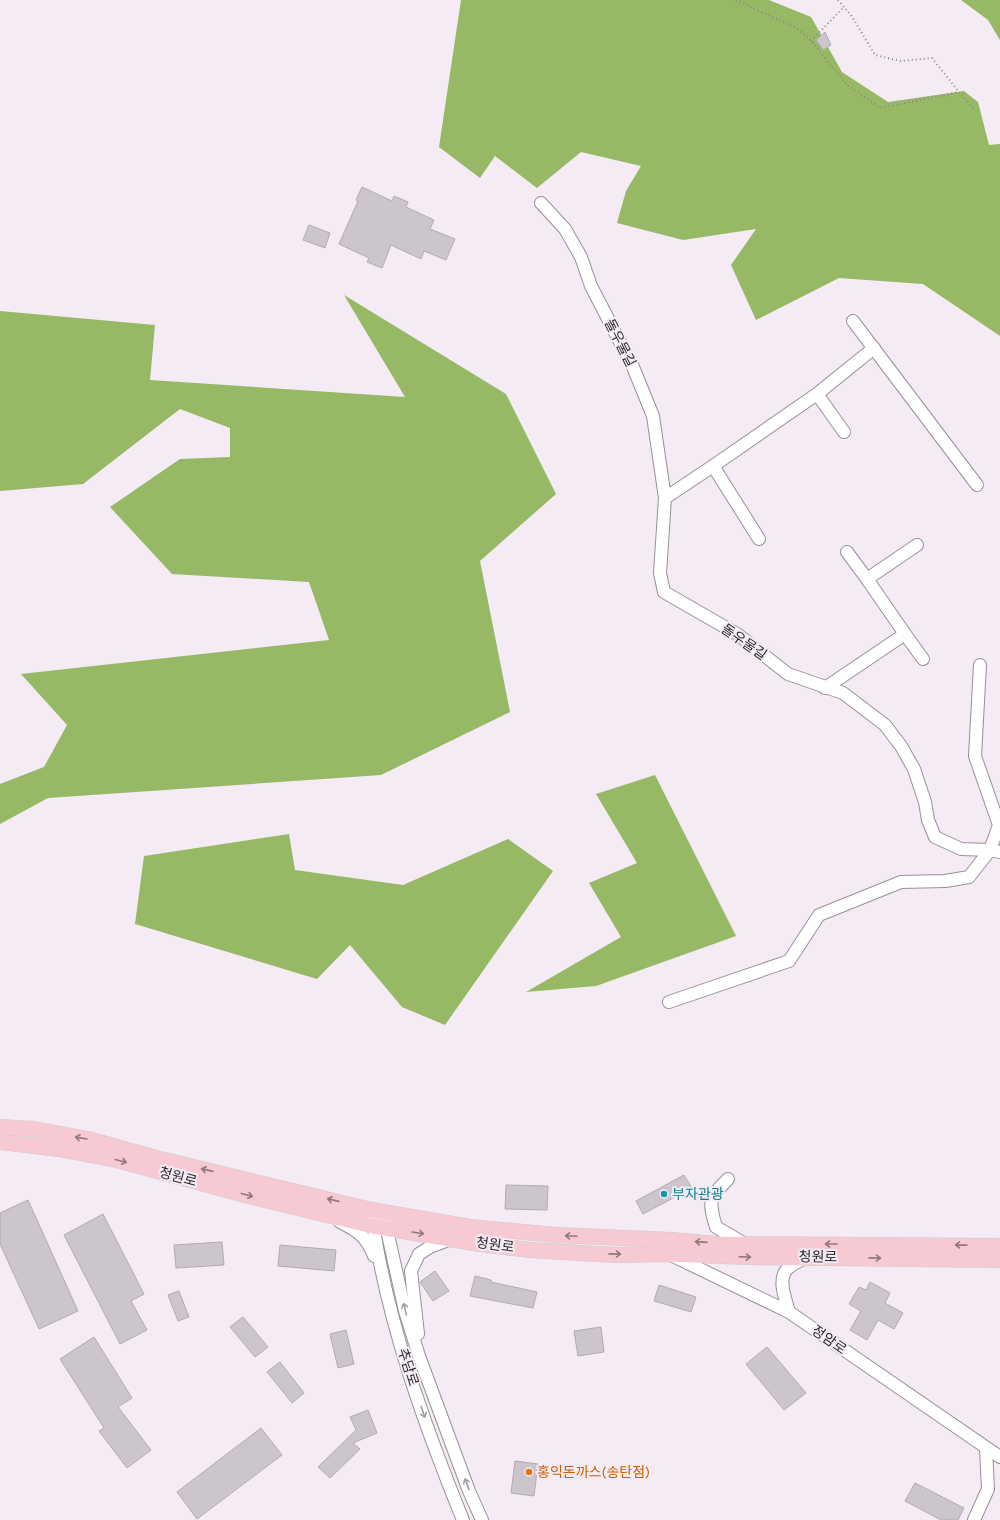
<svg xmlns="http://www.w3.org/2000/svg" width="1000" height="1520" viewBox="0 0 1000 1520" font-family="Karla,'Noto Sans KR',sans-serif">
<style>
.forest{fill:#97b864}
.building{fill:#cdc5cd;stroke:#b2aab2}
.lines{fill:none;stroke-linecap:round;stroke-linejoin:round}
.minor-casing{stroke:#989098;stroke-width:14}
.major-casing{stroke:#cccbcc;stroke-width:16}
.path{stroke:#8c868c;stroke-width:2;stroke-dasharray:1 3;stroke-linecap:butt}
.minor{stroke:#fff;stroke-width:12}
.major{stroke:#f7c9d3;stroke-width:15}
.oneway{stroke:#91787f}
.oneway2{stroke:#a09ea0}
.culture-dot{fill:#0f9aa8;stroke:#f4ebf4;stroke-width:1.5}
.food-dot{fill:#e8710a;stroke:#f4ebf4;stroke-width:1.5}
.labels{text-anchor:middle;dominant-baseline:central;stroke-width:4;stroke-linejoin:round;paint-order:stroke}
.street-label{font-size:14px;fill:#2b282b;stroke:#f4ebf4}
.culture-label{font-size:14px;fill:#0d838f;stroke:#f4ebf4;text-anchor:start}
.food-label{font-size:14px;fill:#c56008;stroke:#f4ebf4;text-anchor:start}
</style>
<rect width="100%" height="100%" fill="#f4ebf4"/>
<g class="forest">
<polygon points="461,0 769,0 811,17 842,72 888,102 964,91 978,102 989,145 1000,144 1000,336 923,284 839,278 756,320 731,265 756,229 683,240 617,223 626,191 641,166 581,152 537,188 495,156 480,178 439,147"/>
<polygon points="961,0 1000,0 1000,40 988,20"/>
<polygon points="344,295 506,394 556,494 480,561 510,712 381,775 48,798 0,824 0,784 44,767 67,725 21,674 329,640 309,582 172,574 110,507 180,459 230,457 230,428 180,409 83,484 0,491 0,311 155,325 150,380 405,397"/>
<polygon points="655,775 736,936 596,986 526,992 621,937 589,883 637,863 596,794"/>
<polygon points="289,834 295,870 403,885 508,839 553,871 445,1025 402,1007 350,945 317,979 135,924 144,856"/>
</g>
<g class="building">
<polygon points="825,32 831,45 823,50 816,40"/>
<polygon points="362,187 392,201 394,196 408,202 406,207 434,220 430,229 455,239 446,260 424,251 421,259 391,245 382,268 367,262 369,258 339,244 358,201 356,200"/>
<polygon points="309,225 330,233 325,248 303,240"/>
<polygon points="684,1175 692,1188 643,1214 636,1201"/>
<polygon points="506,1185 548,1186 547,1210 505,1209"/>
<polygon points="28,1200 78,1311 39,1329 0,1244 0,1213"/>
<polygon points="103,1214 144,1294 131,1301 147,1330 120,1344 64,1235"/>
<polygon points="222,1242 224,1265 176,1268 174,1245"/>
<polygon points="280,1245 336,1250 334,1271 278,1266"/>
<polygon points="435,1271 449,1291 433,1301 420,1282"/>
<polygon points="475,1276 491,1280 491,1282 537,1292 533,1308 470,1296"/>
<polygon points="870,1282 890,1293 885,1303 903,1313 894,1329 878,1320 867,1340 850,1330 861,1311 849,1304 859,1287 866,1290"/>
<polygon points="659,1285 696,1297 691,1312 654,1301"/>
<polygon points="179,1291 189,1317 178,1321 168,1295"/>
<polygon points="243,1317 268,1347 255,1357 230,1327"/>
<polygon points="601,1327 604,1352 578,1356 574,1331"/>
<polygon points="346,1330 354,1364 338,1368 330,1334"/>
<polygon points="94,1337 132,1398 118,1407 151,1450 127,1468 99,1431 104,1428 60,1359"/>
<polygon points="767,1347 806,1393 784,1410 746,1364"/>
<polygon points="280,1362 304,1393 292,1403 267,1372"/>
<polygon points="368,1410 377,1433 353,1443 360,1449 330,1478 318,1467 356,1430 350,1417"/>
<polygon points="261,1428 282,1455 197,1519 177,1492"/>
<polygon points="515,1461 538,1464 534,1496 511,1493"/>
<polygon points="915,1483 964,1508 958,1520 941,1520 905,1501"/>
</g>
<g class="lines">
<g class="minor-casing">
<g id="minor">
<polyline points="541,203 565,229 581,257 591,286 633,367 653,416 665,498 660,573 664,592 737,634 788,674 843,693 885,725 901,746 914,769 925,802 928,820 935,837 961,849 990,850 1000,852"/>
<polyline points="853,321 977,485"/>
<polyline points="817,394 844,432"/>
<polyline points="713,466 759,539"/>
<polyline points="665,498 713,466 817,394 874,348"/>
<polyline points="847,552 867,579 917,545"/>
<polyline points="867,579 905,634"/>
<polyline points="825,688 905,634 923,659"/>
<polyline points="669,1002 789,961 819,915 901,882 945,881 969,877 990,850 999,825 975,756 980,665"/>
<path d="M728 1179C709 1198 708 1201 716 1227L745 1244"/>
<path d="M371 1210C385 1315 423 1422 463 1520"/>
<polyline points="385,1221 405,1311 419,1356 469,1491 482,1520"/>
<path d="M340 1222C358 1231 367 1237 374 1256"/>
<polyline points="671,1255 789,1312 1000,1457"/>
<path d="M789 1312C786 1300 777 1280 787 1269 792 1264 801 1260 807 1257"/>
<polyline points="418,1334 411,1271 419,1254 430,1247 451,1239"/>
<polyline points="974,1520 988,1489 986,1448"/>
</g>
</g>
<g class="major-casing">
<g id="major">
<polyline points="0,1127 33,1129 88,1139 156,1158 371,1210 470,1227 556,1235 671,1240 717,1244 1000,1246"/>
<polyline points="0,1142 59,1149 117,1160 245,1195 373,1226 480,1244 530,1250 615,1255 668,1254 749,1257 1000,1260"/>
</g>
</g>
<g class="path">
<polyline points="736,0 796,28 809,38 847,85 880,108 959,92 975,110"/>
<polyline points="838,0 851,15 875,55 901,61 932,58 959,92"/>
<polyline points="811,41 844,7"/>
</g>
<use href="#minor" class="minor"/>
<use href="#major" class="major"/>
</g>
<defs><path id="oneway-shaft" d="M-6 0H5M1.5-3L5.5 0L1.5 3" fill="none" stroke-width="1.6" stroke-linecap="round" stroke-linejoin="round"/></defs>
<g class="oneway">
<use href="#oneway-shaft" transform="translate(81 1138) rotate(-170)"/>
<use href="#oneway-shaft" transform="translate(121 1161) rotate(14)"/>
<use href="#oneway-shaft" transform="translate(207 1170) rotate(-167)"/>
<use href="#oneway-shaft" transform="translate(247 1195) rotate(15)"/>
<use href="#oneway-shaft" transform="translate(333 1200) rotate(-167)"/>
<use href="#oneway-shaft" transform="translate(418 1233) rotate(9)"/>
<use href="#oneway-shaft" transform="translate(571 1236) rotate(-177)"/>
<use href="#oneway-shaft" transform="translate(701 1242) rotate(-176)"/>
<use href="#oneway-shaft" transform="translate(831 1244) rotate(-180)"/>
<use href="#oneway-shaft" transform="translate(961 1245) rotate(-179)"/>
<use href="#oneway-shaft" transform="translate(615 1254) rotate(1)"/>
<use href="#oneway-shaft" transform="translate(745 1257) rotate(2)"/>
<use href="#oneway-shaft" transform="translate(875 1258) rotate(1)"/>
</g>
<g class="oneway2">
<use href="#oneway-shaft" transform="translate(405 1309) rotate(-104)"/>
<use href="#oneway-shaft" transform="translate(423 1412) rotate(71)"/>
<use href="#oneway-shaft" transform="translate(467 1484) rotate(-110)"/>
</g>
<circle class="culture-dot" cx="664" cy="1194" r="4"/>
<circle class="food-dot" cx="529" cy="1472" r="4"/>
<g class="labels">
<g class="street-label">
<text transform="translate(620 343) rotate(63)">돌우물길</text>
<text transform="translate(744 642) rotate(35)">돌우물길</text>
<text transform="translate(178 1177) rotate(15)">청원로</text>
<text transform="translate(495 1245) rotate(8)">청원로</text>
<text transform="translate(818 1257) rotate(1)">청원로</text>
<text transform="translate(829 1340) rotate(35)">정암로</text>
<text transform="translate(408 1367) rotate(72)">추담로</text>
</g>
<g class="culture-label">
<text x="672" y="1194">부자관광</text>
</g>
<g class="food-label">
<text x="537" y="1472">홍익돈까스(송탄점)</text>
</g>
</g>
</svg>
